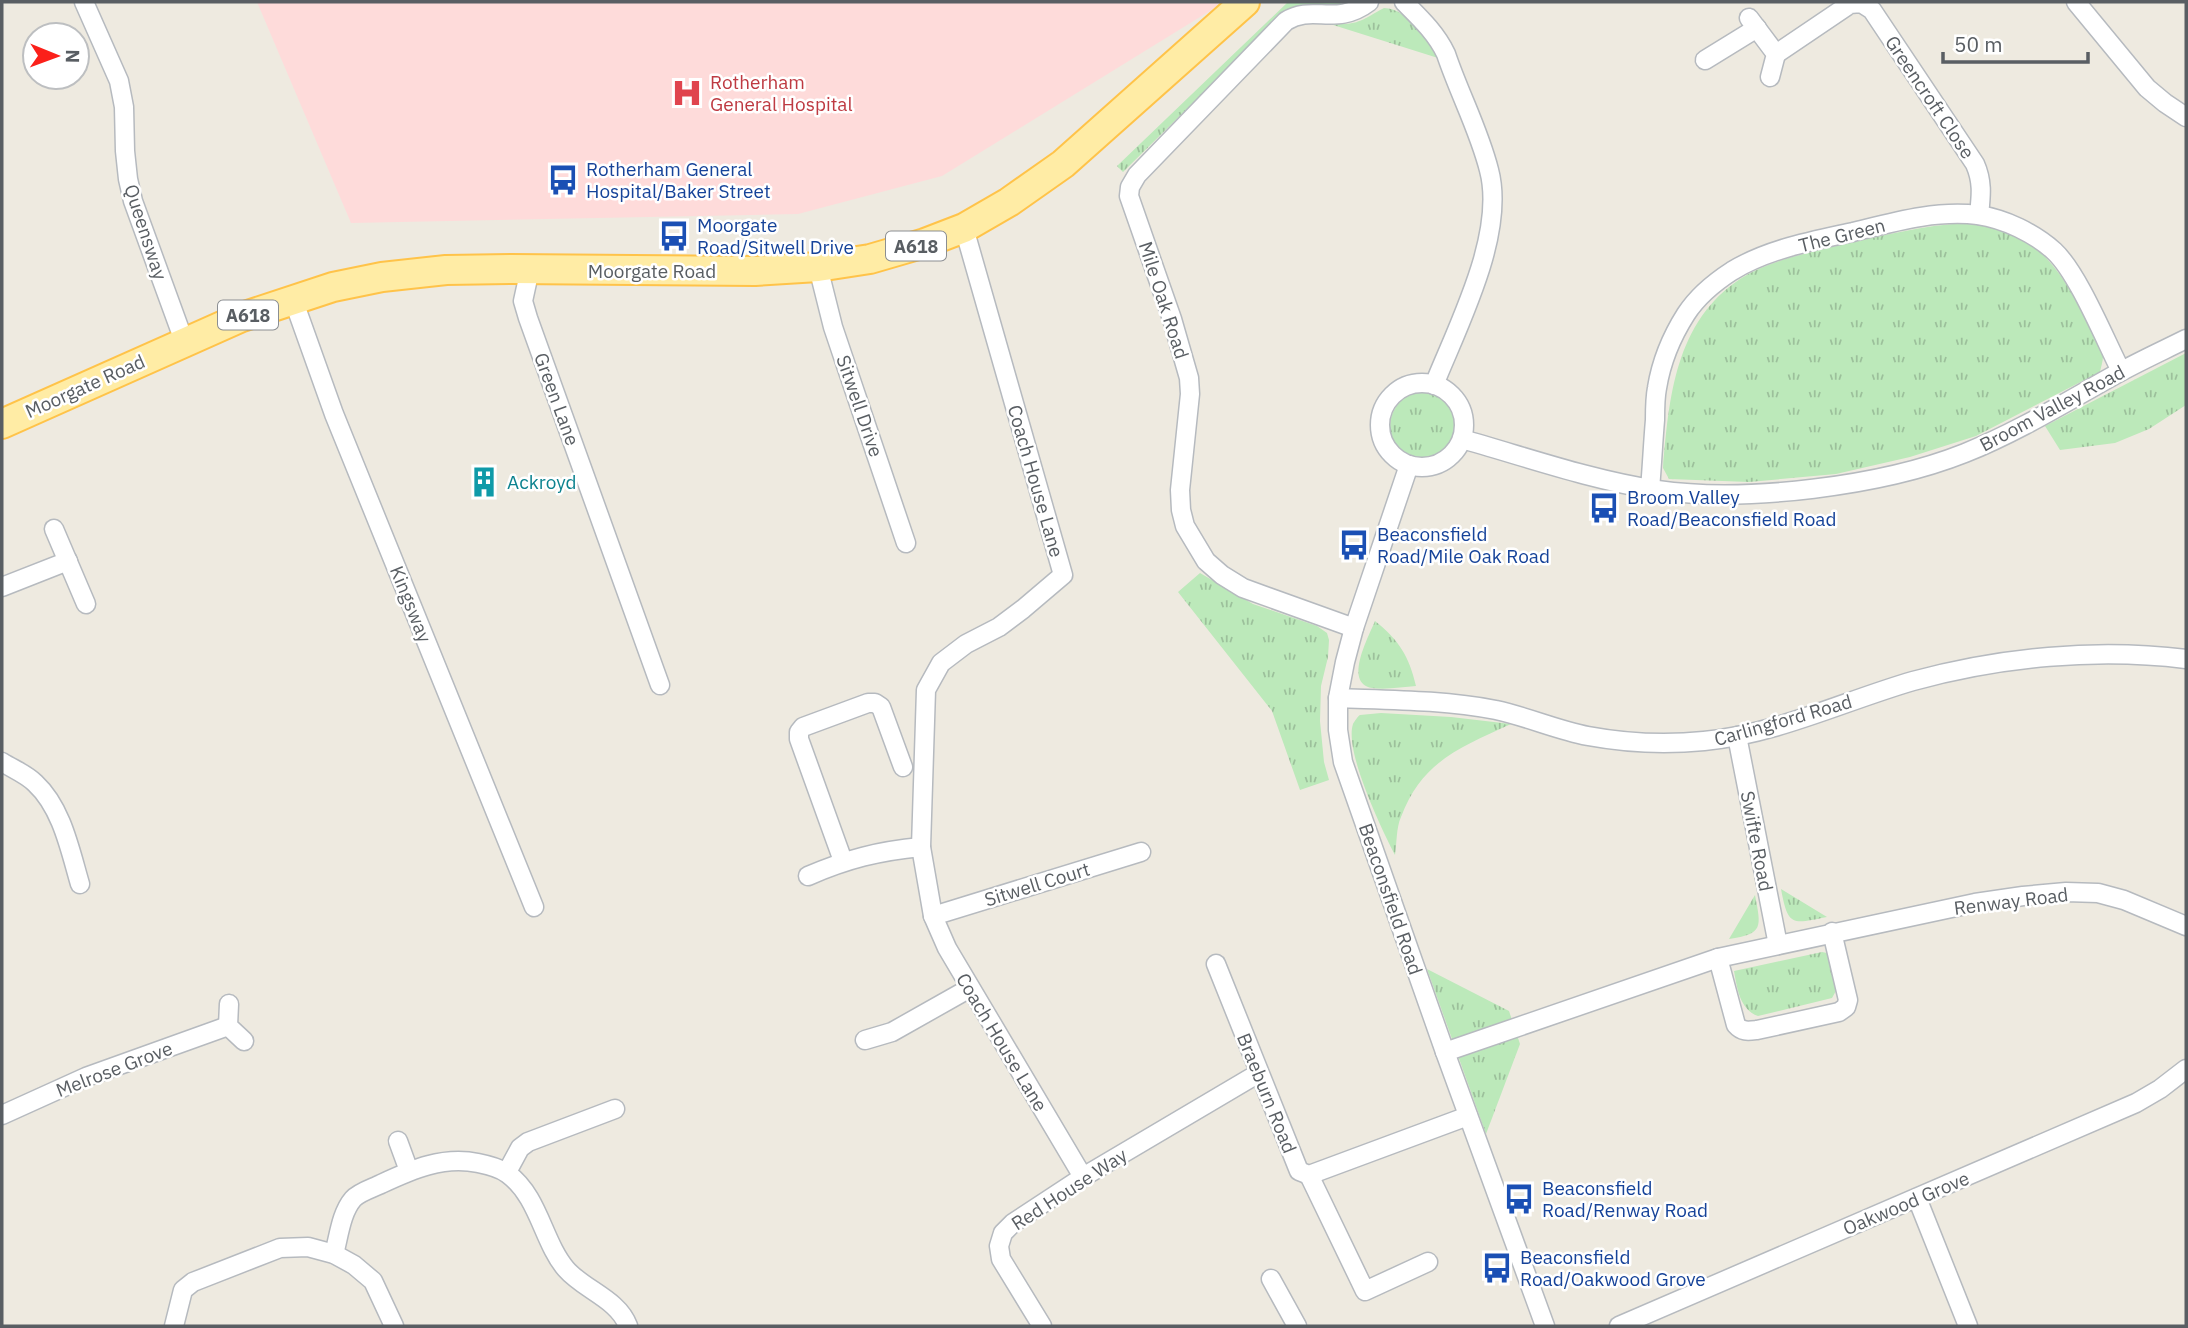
<svg xmlns="http://www.w3.org/2000/svg" width="2188" height="1328" viewBox="0 0 2188 1328" font-family="'IBM Plex Sans',sans-serif">
<style>
.medical{fill:#fedbda}
.grass{fill:url(#grass-tufts)}
.lines{fill:none;stroke-linecap:round;stroke-linejoin:round}
.minor-casing{stroke:#b6babf;stroke-width:21}
.primary-casing{stroke:#ffc349;stroke-width:32}
.minor{stroke:#fff;stroke-width:18}
.primary{stroke:#ffeca5;stroke-width:28}
.labels{text-anchor:middle;dominant-baseline:central;stroke-width:5;stroke-linejoin:round;paint-order:stroke}
.shield{fill:#fff;stroke:#8b8e92;stroke-width:2}
.shield-label{font-size:18px;font-weight:bold;fill:#595e63}
.health-label{font-size:19px;fill:#be3a42;stroke:#fff;text-anchor:start}
.street-label{font-size:19px;fill:#595e63;stroke:#fff}
.transit-label{font-size:19px;fill:#164399;stroke:#fff;text-anchor:start}
.culture-label{font-size:19px;fill:#0d838f;stroke:#fff;text-anchor:start}
</style>
<defs>
<pattern id="grass-tufts" width="24" height="20" patternUnits="userSpaceOnUse" patternTransform="scale(1.75)"><rect width="24" height="20" fill="#bce9ba"/><path d="M3 7l-1-3M5 7V3M7 7l1-3M15 17l-1-3M17 17v-4M19 17l1-3" fill="none" stroke="#9cc09b"/></pattern>
</defs>
<rect width="100%" height="100%" fill="#eeeae0"/>
<polygon class="medical" points="257,2 1220,2 1213,9 942,176 798,214 351,223"/>
<g class="grass">
<polygon points="1288,2 1345,2 1330,8 1294,8 1283,14 1123,172 1117,166"/>
<path d="M1384 8C1408 9 1427 38 1438 58L1330 24C1359 25 1360 21 1384 8Z"/>
<path d="M1966 223C1993 227 2020 235 2041 253 2060 269 2099 331 2103 356 2103 361 2101 367 2100 372L1976 436 1910 457 1836 474 1749 482 1669 479 1663 468C1669 398 1675 322 1740 279 1769 260 1808 253 1841 245 1882 236 1923 225 1966 223Z"/>
<polygon points="2186,353 2186,405 2149,429 2115,443 2060,450 2045,426"/>
<circle cx="1424" cy="426" r="34"/>
<polygon points="1200,573 1253,604 1317,626 1327,633 1329,640 1328,657 1321,686 1320,721 1324,762 1329,780 1300,790 1272,711 1178,592"/>
<path d="M1375 621C1399 640 1409 656 1416 686 1403 687 1386 690 1372 688 1343 683 1369 636 1375 621Z"/>
<path d="M1381 713 1451 717 1511 724C1461 747 1422 761 1401 817 1396 828 1397 843 1395 855 1382 830 1344 751 1353 724 1354 722 1358 716 1360 715Z"/>
<path d="M1781 889 1827 917C1792 924 1788 927 1781 889Z"/>
<path d="M1755 895C1761 927 1764 934 1729 939Z"/>
<path d="M1822 952 1827 953 1837 989 1832 998 1758 1016C1740 1010 1737 988 1734 971Z"/>
<polygon points="1427,969 1509,1011 1520,1044 1486,1134"/>
</g>
<g class="lines">
<g class="minor-casing">
<g id="minor">
<polyline points="84,2 119,81 124,107 125,151 128,179 133,201 184,341"/>
<path d="M1404 2C1420 18 1436 33 1446 54 1459 93 1479 130 1489 170 1506 234 1458 325 1434 385"/>
<polyline points="2076,2 2147,88 2165,103 2186,117"/>
<polyline points="1749,18 1776,54 1770,77"/>
<path d="M1776 54 1850 4 1861 3 1872 10 1975 164C1983 182 1981 196 1979 215"/>
<polyline points="1705,60 1757,28"/>
<polyline points="964,228 1063,575 1023,609 999,627 966,644 941,663 926,690 921,847 933,916 947,948 1083,1177"/>
<polyline points="818,267 833,327 906,543"/>
<polyline points="530,269 523,301 528,318 660,685"/>
<polyline points="293,299 334,414 534,907"/>
<circle cx="1422" cy="425" r="42"/>
<path d="M1462 439C1526 457 1591 480 1657 490 1746 503 1882 486 1965 453 2020 431 2069 400 2120 372 2142 360 2164 350 2186 339"/>
<polyline points="1409,465 1354,628 1345,662 1338,698 1338,730 1343,762 1445,1052 1545,1326"/>
<path d="M1650 489C1652 466 1653 443 1655 420 1655 409 1655 398 1657 388 1661 363 1672 336 1686 314 1697 297 1715 282 1732 271 1768 249 1812 241 1853 232 1894 222 1935 210 1978 215 2005 219 2034 233 2054 251 2078 273 2105 340 2121 371"/>
<polyline points="54,529 86,604"/>
<polyline points="2,587 68,561"/>
<path d="M1354 628 1243 588 1222 575 1206 561 1185 526 1181 510 1180 490 1190 394 1189 378 1172 319 1129 196 1130 187 1137 175 1286 21C1313 4 1336 27 1369 2"/>
<path d="M1338 698C1391 700 1444 700 1496 710 1528 717 1557 730 1588 736 1626 743 1666 745 1704 741 1777 734 1844 701 1913 681 2001 657 2096 648 2186 659"/>
<polyline points="1737,736 1778,945"/>
<path d="M2 762C13 769 26 774 35 783 62 808 70 850 80 884"/>
<polyline points="843,861 799,739 799,732 803,727 868,703 875,703 881,707 903,767"/>
<path d="M808 876C847 859 879 851 921 847"/>
<polyline points="933,916 1141,852"/>
<path d="M1718 958 1736 1025C1742 1032 1748 1031 1757 1030L1839 1012 1846 1007 1848 1000 1832 932"/>
<polyline points="1216,964 1299,1171 1309,1175 1468,1116"/>
<polyline points="229,1004 228,1026 244,1041"/>
<polyline points="865,1040 892,1032 970,988"/>
<polyline points="1445,1052 1718,958 1975,903 2023,896 2066,892 2098,893 2124,900 2186,926"/>
<polyline points="2,1115 86,1077 228,1026"/>
<polyline points="398,1141 409,1171"/>
<polyline points="507,1172 520,1148 528,1142 615,1109"/>
<polyline points="1309,1175 1365,1291 1428,1262"/>
<polyline points="1917,1198 1968,1326"/>
<path d="M334 1254C339 1236 341 1213 353 1199 359 1192 373 1188 381 1184 413 1169 443 1156 478 1163 488 1165 500 1168 508 1174 539 1197 543 1242 566 1269 584 1290 618 1299 628 1326"/>
<polyline points="1271,1279 1297,1326"/>
<polyline points="174,1326 183,1290 193,1282 280,1248 308,1247 334,1254 354,1265 373,1281 394,1326"/>
<polyline points="1042,1326 1001,1259 999,1246 1003,1233 1013,1223 1083,1177 1259,1073"/>
<polyline points="1619,1326 2136,1103 2160,1089 2186,1069"/>
</g>
</g>
<g class="primary-casing">
<polyline id="primary" points="2,424 242,317 333,287 382,277 446,270 512,269 755,271 818,267 870,259 925,243 964,228 1009,202 1063,164 1245,2"/>
</g>
<use href="#minor" class="minor"/>
<use href="#primary" class="primary"/>
</g>
<defs>
<g id="hospital-bare" transform="scale(2.415)"><path d="M-5-5h3v3.5h4V-5h3V5h-3V1.5h-4V5h-3Z" fill="#e0444e" stroke="#fff" stroke-width="2.5" paint-order="stroke"/></g>
<g id="bus-bare" transform="scale(2.415)"><path d="M-5-6H5V4H4V6H2V4H-2V6H-4V4H-5ZM-3.5-4V0h7V-4ZM-3.5 1.2v1.5H-2V1.2ZM2 1.2v1.5H3.5V1.2Z" fill="#1a4fb4" stroke="#fff" stroke-width="2.5" paint-order="stroke"/></g>
<g id="building-bare" transform="scale(2.415)"><path d="M-4-6H4V6H1V3H-1V6H-4ZM-2.5-4.3h1.7v1.8h-1.7ZM.8-4.3h1.7v1.8H.8ZM-2.5-1h1.7V.8h-1.7ZM.8-1h1.7V.8H.8Z" fill="#0f9aa8" stroke="#fff" stroke-width="2.5" paint-order="stroke"/></g>
</defs>
<g fill-rule="evenodd">
<use href="#hospital-bare" x="687" y="93"/>
<use href="#bus-bare" x="563" y="180"/>
<use href="#bus-bare" x="674" y="236"/>
<use href="#building-bare" x="484" y="482"/>
<use href="#bus-bare" x="1604" y="508"/>
<use href="#bus-bare" x="1354" y="545"/>
<use href="#bus-bare" x="1519" y="1199"/>
<use href="#bus-bare" x="1497" y="1268"/>
</g>
<g class="labels">
<g class="shield">
<rect x="886" y="231.5" width="60" height="29" rx="5"/>
<rect x="218" y="300.5" width="60" height="29" rx="5"/>
</g>
<g class="shield-label">
<text x="916" y="246">A618</text>
<text x="248" y="315">A618</text>
</g>
<g class="health-label">
<text x="710" y="82">Rotherham<tspan x="710" dy="22">General Hospital</tspan></text>
</g>
<g class="street-label">
<text transform="translate(1930 97) rotate(56)">Greencroft Close</text>
<text transform="translate(146 232) rotate(72)">Queensway</text>
<text transform="translate(1842 235) rotate(-14)">The Green</text>
<text x="652" y="271">Moorgate Road</text>
<text transform="translate(1164 300) rotate(72)">Mile Oak Road</text>
<text transform="translate(85 386) rotate(-24)">Moorgate Road</text>
<text transform="translate(557 399) rotate(70)">Green Lane</text>
<text transform="translate(860 406) rotate(71)">Sitwell Drive</text>
<text transform="translate(2052 408) rotate(-28)">Broom Valley Road</text>
<text transform="translate(1036 481) rotate(74)">Coach House Lane</text>
<text transform="translate(411 604) rotate(68)">Kingsway</text>
<text transform="translate(1783 720) rotate(-16)">Carlingford Road</text>
<text transform="translate(1757 841) rotate(79)">Swifte Road</text>
<text transform="translate(1037 884) rotate(-17)">Sitwell Court</text>
<text transform="translate(1391 899) rotate(71)">Beaconsfield Road</text>
<text transform="translate(2011 901) rotate(-7)">Renway Road</text>
<text transform="translate(1002 1042) rotate(59)">Coach House Lane</text>
<text transform="translate(114 1069) rotate(-21)">Melrose Grove</text>
<text transform="translate(1267 1093) rotate(68)">Braeburn Road</text>
<text transform="translate(1069 1189) rotate(-33)">Red House Way</text>
<text transform="translate(1906 1203) rotate(-23)">Oakwood Grove</text>
</g>
<g class="transit-label">
<text x="586" y="169">Rotherham General<tspan x="586" dy="22">Hospital/Baker Street</tspan></text>
<text x="697" y="225">Moorgate<tspan x="697" dy="22">Road/Sitwell Drive</tspan></text>
<text x="1627" y="497">Broom Valley<tspan x="1627" dy="22">Road/Beaconsfield Road</tspan></text>
<text x="1377" y="534">Beaconsfield<tspan x="1377" dy="22">Road/Mile Oak Road</tspan></text>
<text x="1542" y="1188">Beaconsfield<tspan x="1542" dy="22">Road/Renway Road</tspan></text>
<text x="1520" y="1257">Beaconsfield<tspan x="1520" dy="22">Road/Oakwood Grove</tspan></text>
</g>
<g class="culture-label">
<text x="507" y="482">Ackroyd</text>
</g>
</g>
<rect width="2188" height="1328" fill="none" stroke="#595e63" stroke-width="7"/>
<g transform="translate(56 56) rotate(91)"><circle r="33" fill="#ffffff" stroke="#bdbfc1" stroke-width="2"/>
<path d="M0-5L12 26L0 18L-12 26Z" fill="#fb201a"/>
<text y="-10" font-size="19" font-weight="bold" text-anchor="middle" fill="#595e63">N</text>
</g>
<path d="M1943 52v10h145v-10" fill="none" stroke="#595e63" stroke-width="3.5"/>
<text x="1954" y="52" font-size="21" fill="#595e63" stroke="#ffffff" stroke-width="5" paint-order="stroke">50 m</text>
</svg>
